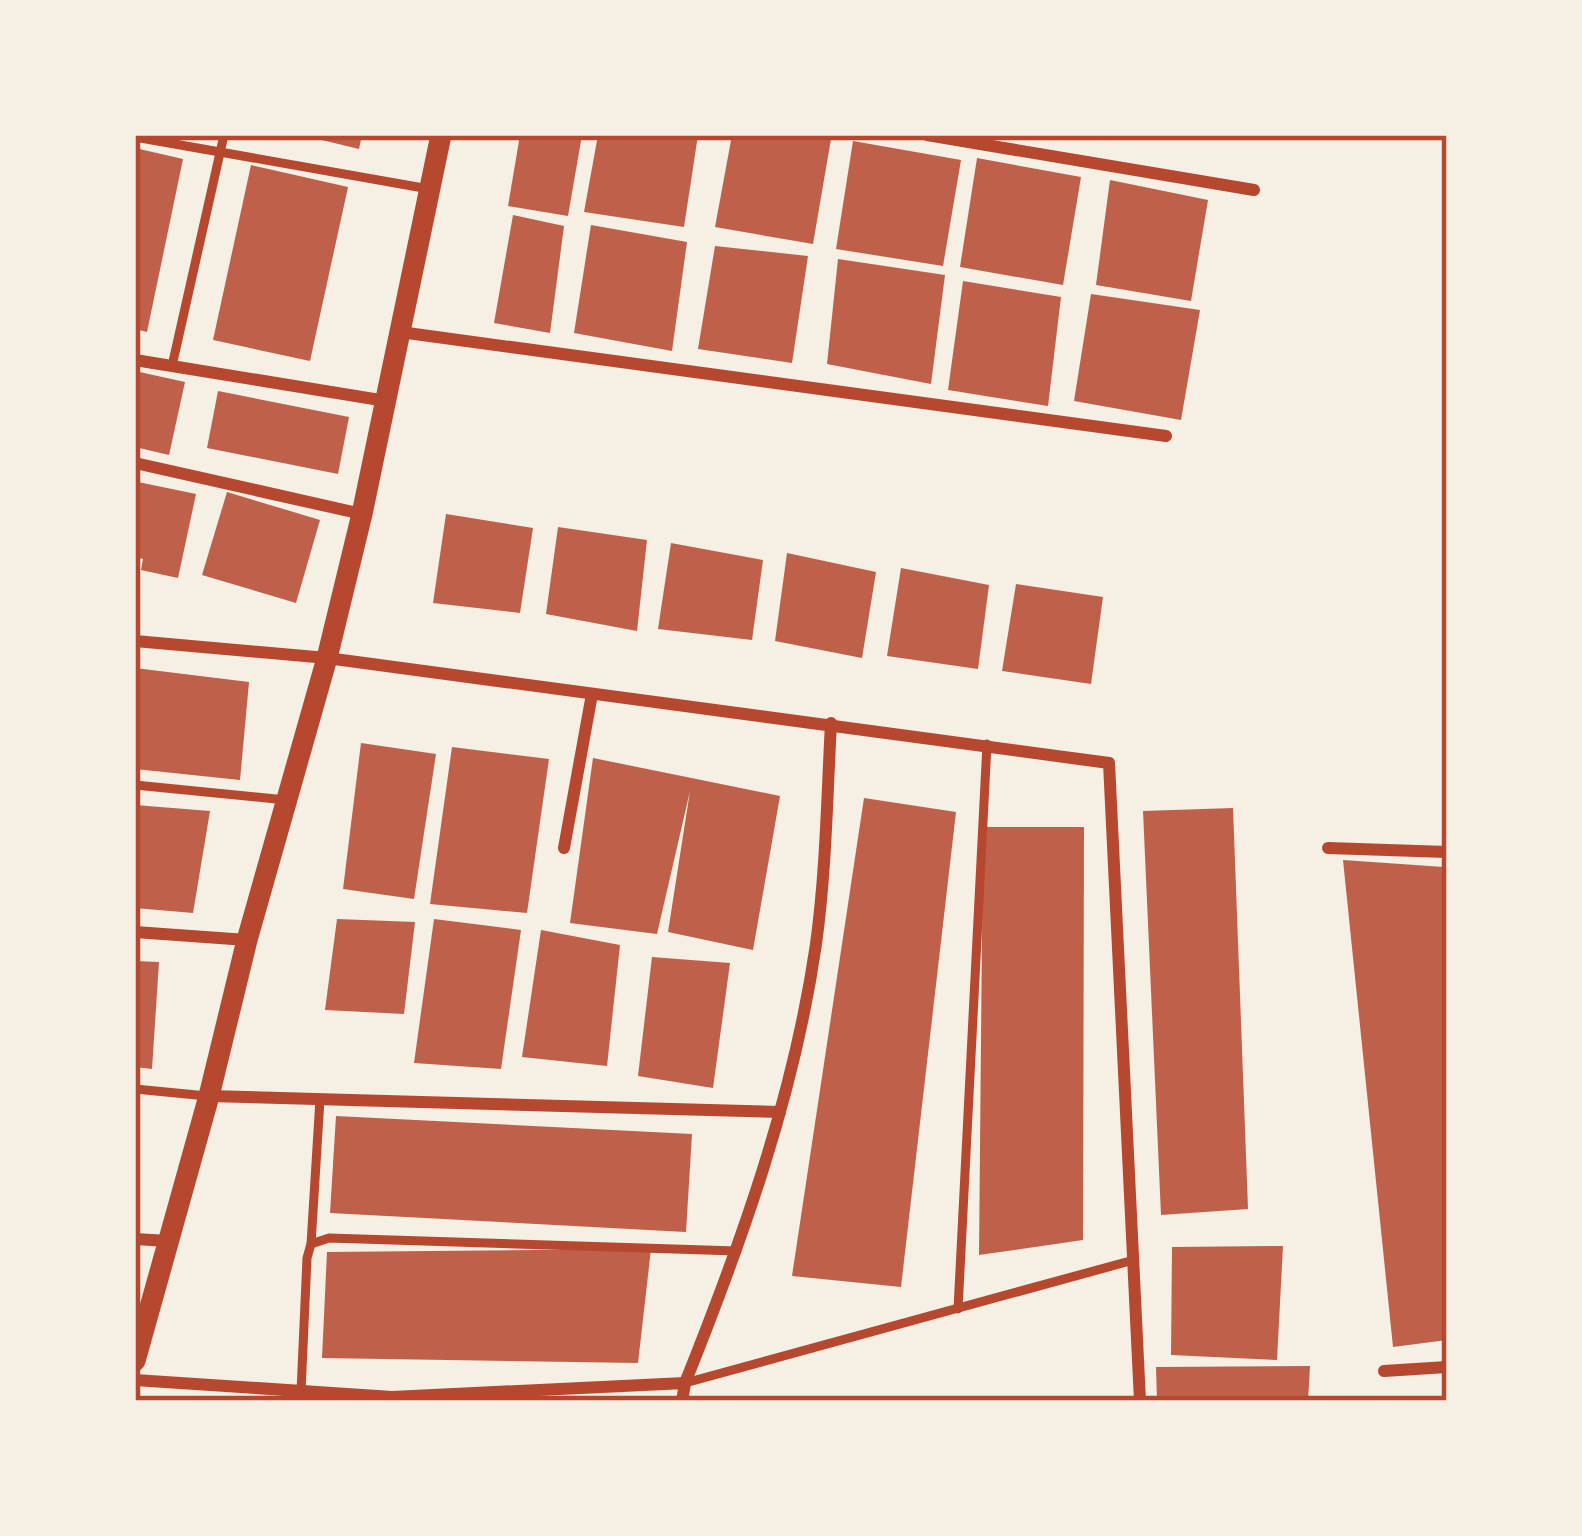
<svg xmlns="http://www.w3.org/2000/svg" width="1582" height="1536" viewBox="0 0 1582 1536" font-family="'IBM Plex Serif',serif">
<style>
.building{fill:#bf614a}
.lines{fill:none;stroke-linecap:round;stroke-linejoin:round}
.service{stroke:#b5482f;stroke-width:9}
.minor{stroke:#b5482f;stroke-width:12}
.tertiary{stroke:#b5482f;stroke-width:21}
.neatline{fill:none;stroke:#b5482f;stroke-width:4.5}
</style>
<rect width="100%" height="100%" fill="#f6efe4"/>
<g class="building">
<polygon points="301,135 362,135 359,149"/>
<polygon points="520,135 582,135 568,216 508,206"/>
<polygon points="598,135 698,135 684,227 584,212"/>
<polygon points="732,135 808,135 831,139 813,244 715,227"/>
<polygon points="853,141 961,160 943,266 836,249"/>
<polygon points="135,148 183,159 147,332 135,329"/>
<polygon points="977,158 1081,177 1063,285 960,267"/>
<polygon points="251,165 348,187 310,361 213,340"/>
<polygon points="1110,180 1208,200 1191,301 1096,285"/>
<polygon points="513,215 564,226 550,333 494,323"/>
<polygon points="591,225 687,242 672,351 574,333"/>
<polygon points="715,246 808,256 792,363 698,349"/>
<polygon points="838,259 945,275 931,384 827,364"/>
<polygon points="963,281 1061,297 1048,406 948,390"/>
<polygon points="1091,294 1200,310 1181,420 1074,401"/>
<polygon points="135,371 185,382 169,455 135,447"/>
<polygon points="218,391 349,417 338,474 207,448"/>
<polygon points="138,482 196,494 178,578 141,570 143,559 135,557"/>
<polygon points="227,492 320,520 296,603 202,575"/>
<polygon points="446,514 533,528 520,613 433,603"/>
<polygon points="558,527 647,540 637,631 546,614"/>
<polygon points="671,543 763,560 752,640 658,629"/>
<polygon points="787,553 876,572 862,658 775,641"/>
<polygon points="901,568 989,585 978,669 887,656"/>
<polygon points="1016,584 1103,597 1091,684 1002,671"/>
<polygon points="135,668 249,682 240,780 135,769"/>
<polygon points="361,743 436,754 414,899 343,889"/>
<polygon points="452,747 549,759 527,913 430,904"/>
<polygon points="593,758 780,796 753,950 668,932 690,791 657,934 570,923"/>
<polygon points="864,798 956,812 901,1287 792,1276"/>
<polygon points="135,805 210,811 193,913 135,908"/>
<polygon points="1233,808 1248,1209 1161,1215 1143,811"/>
<polygon points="983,827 1084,827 1083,1240 979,1255"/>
<polygon points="1343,860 1444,867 1447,1340 1393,1347"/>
<polygon points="337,919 415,922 404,1014 325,1010"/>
<polygon points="434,919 521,930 501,1069 414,1063"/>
<polygon points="541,930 620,945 607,1066 522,1057"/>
<polygon points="652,957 730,963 713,1088 638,1076"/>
<polygon points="135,961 159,962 152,1069 135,1067"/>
<polygon points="336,1116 692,1134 686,1232 330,1213"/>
<polygon points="1283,1246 1277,1360 1171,1355 1172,1247"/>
<polygon points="651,1249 638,1363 322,1358 327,1252"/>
<polygon points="1310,1366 1308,1401 1157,1401 1156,1367"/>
</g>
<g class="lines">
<g class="service">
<polyline points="135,137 429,189"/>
<polyline points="172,366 224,135"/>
<polyline points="135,785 286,800"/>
<polyline points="135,1089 207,1096"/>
<polyline points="311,1244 320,1099"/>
<polyline points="958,1309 987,744"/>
<polyline points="685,1383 1130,1261"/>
<polyline points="301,1392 307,1258 311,1244 329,1238 737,1251"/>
</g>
<g class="minor">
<polyline points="927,135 1254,190"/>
<polyline points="400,332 1166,436"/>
<polyline points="135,360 386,401"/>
<polyline points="135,463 362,514"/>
<polyline points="135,641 327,658 1109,763 1140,1401"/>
<polyline points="564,848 592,694"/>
<polyline points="1328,848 1447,852"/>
<polyline points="135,932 247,940"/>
<polyline points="209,1096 780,1112"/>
<polyline points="135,1239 168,1241"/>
<polyline points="1384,1371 1447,1367"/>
<polyline points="135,1380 392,1397 685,1383"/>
<path d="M682 1401 685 1383C742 1241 794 1096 816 944 826 871 827 797 831 723"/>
</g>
<polyline class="tertiary" points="135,1361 209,1096 247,940 327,658 362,514 441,135"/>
</g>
<rect width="1582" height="1536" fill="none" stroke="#f6efe4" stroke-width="276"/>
<rect x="138" y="138" width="1306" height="1260" class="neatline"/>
</svg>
